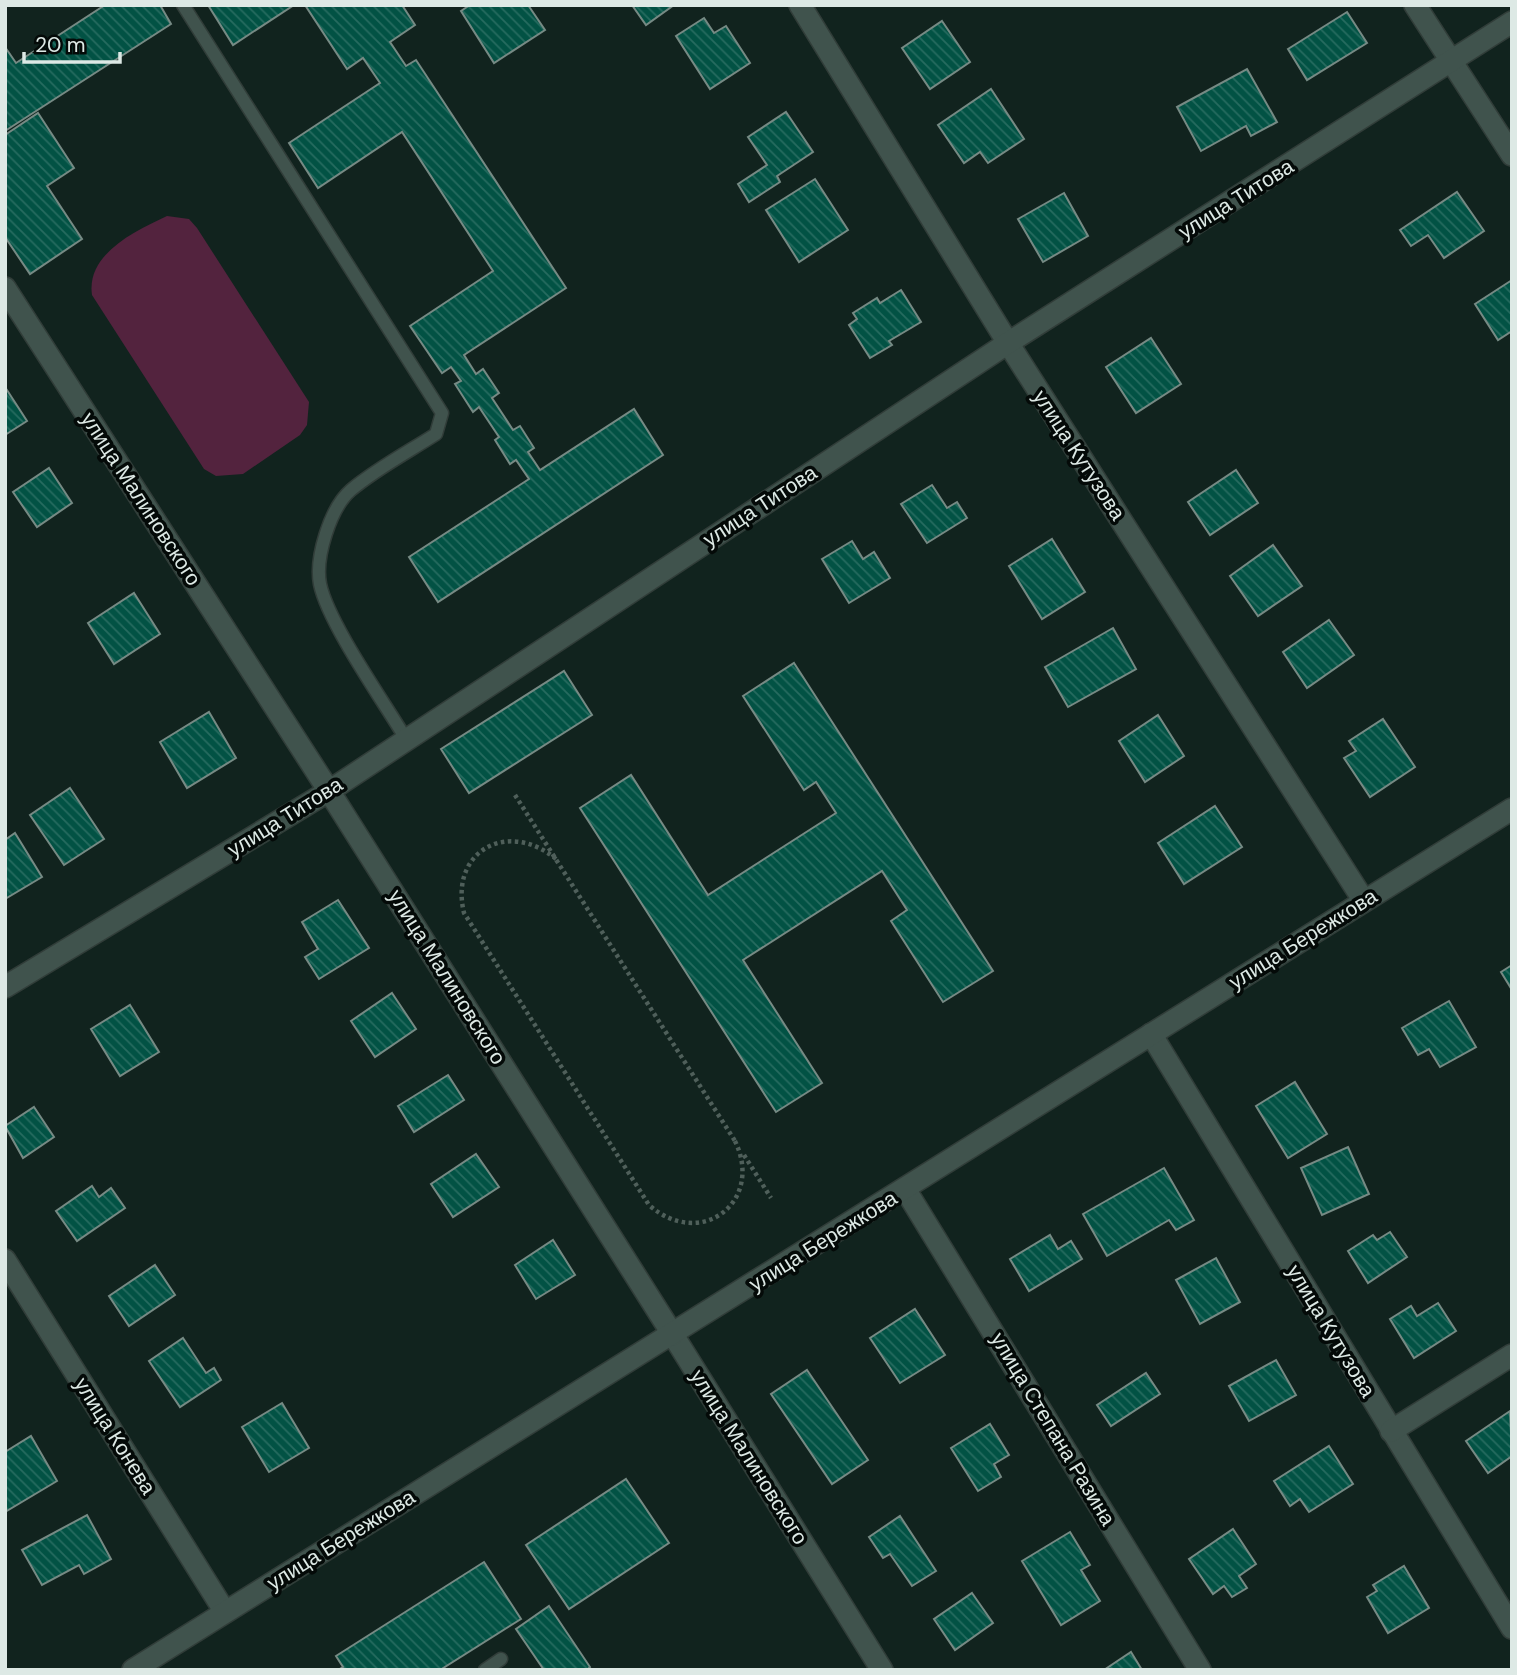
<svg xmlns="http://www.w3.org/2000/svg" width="1517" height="1675" viewBox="0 0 1517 1675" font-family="'DM Sans',sans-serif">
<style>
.grass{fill:#53233e}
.building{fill:url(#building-back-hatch);stroke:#768a84;stroke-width:2}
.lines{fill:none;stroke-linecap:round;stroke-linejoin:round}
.service-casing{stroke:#313d39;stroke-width:15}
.minor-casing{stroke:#313d39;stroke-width:24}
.tertiary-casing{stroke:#313d39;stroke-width:24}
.path{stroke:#4f5f5a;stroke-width:4.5;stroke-dasharray:3.5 3.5;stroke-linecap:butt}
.service{stroke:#40534d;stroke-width:12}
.minor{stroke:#40534d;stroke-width:21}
.tertiary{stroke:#40534d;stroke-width:21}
.labels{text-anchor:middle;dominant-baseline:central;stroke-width:7;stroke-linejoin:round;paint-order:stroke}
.street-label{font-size:21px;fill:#dde9e5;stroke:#040a08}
</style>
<defs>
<pattern id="building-back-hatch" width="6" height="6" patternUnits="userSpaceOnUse" patternTransform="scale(1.75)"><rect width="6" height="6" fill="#025244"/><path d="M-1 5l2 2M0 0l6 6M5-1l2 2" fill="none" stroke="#266b5f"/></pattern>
</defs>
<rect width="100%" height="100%" fill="#11231e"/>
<path class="grass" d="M167 216 189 219 197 228 309 402 307 425 300 435 243 474 216 476 204 469 92 295C86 254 135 231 167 216Z"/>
<g class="building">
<polygon points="105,5 160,5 171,24 5,131 5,47 16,63"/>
<polygon points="208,5 294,5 233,45"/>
<polygon points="305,5 402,5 415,25 390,42 406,66 416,60 566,288 464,355 476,374 483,369 499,393 492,398 513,430 520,426 534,448 528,452 540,470 634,409 663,455 438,602 409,557 529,479 516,460 510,464 495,440 499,437 479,407 473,412 455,384 461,381 451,367 442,373 410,326 493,271 402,132 318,188 289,143 380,83 363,58 347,69"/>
<polygon points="470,5 528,5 545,30 494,63 461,11"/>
<polygon points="632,5 674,5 646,25"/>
<polygon points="1347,12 1367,43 1307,80 1288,49"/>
<polygon points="704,18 714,33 726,26 750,63 710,89 676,36"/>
<polygon points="942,21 970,62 930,89 902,48"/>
<polygon points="1247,69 1277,122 1251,136 1246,126 1201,151 1177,107"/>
<polygon points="991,89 1024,139 988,163 980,152 964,163 938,125"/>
<polygon points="786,112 813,152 777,176 780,182 749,202 738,184 767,165 748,137"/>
<polygon points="38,113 74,168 47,186 82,239 30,274 5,237 5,135"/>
<polygon points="815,179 848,230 799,262 766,210"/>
<polygon points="1457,192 1484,231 1444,258 1428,235 1411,246 1400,230"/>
<polygon points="1064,193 1088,236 1043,262 1018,219"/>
<polygon points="1512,280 1512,331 1498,340 1475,304"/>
<polygon points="901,290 921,322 889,341 892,345 870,358 849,325 857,319 853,313 877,298 880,303"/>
<polygon points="1151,338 1181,384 1136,413 1106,367"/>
<polygon points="5,387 27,421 5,435"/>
<polygon points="49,468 72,503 37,527 13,492"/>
<polygon points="1236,470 1258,503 1210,535 1188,502"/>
<polygon points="932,485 947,508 957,502 967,518 927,543 901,504"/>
<polygon points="1052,539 1085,592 1042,619 1009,566"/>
<polygon points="852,541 863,559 874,552 890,578 849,603 822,559"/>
<polygon points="1273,545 1302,586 1258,616 1230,576"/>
<polygon points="134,593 160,634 114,664 88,623"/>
<polygon points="1329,620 1354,655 1307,688 1283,652"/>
<polygon points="1113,628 1136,669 1068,707 1045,667"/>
<polygon points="794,663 993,971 943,1002 891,921 907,910 882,871 743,960 822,1083 776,1112 580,808 631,775 708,895 836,813 816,782 804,790 743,696"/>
<polygon points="564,671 592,715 469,793 441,749"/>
<polygon points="209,712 236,758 187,788 160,742"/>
<polygon points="1158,715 1184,756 1145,782 1119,741"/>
<polygon points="1383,719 1415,767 1370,797 1344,758 1356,751 1349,741"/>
<polygon points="70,788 104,839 64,865 30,815"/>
<polygon points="1215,806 1242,847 1184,884 1158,843"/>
<polygon points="15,833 42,877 5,899 5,840"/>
<polygon points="338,900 369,948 319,979 305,957 318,949 302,922"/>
<polygon points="1512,965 1512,990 1501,972"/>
<polygon points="392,993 416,1029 375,1057 351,1021"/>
<polygon points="1449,1001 1476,1047 1440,1067 1429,1049 1418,1055 1402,1028"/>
<polygon points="130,1005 159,1052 120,1076 91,1029"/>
<polygon points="448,1075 464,1100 414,1132 398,1106"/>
<polygon points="1295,1082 1327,1134 1288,1158 1256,1106"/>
<polygon points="34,1107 54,1137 23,1158 5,1126"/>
<polygon points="1348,1147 1369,1194 1322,1215 1301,1168"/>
<polygon points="476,1154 499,1187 453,1217 431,1184"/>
<polygon points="1164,1168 1194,1220 1176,1230 1169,1220 1107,1256 1083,1214"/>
<polygon points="92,1186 99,1197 111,1188 125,1208 77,1241 56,1211"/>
<polygon points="1390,1232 1407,1257 1368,1283 1348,1251 1373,1235 1377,1240"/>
<polygon points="1050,1235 1058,1249 1071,1241 1082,1259 1029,1291 1010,1259"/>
<polygon points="553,1240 575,1275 536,1299 515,1265"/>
<polygon points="1216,1258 1240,1302 1200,1324 1176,1280"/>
<polygon points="155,1265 175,1295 129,1326 109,1296"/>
<polygon points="1438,1303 1456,1331 1414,1358 1390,1319 1411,1306 1417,1316"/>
<polygon points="915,1309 945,1355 900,1383 870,1338"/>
<polygon points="183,1338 206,1373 214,1368 221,1380 180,1407 149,1361"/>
<polygon points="1276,1360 1296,1395 1249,1421 1229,1386"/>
<polygon points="807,1370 868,1460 832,1484 771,1394"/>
<polygon points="1146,1373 1160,1394 1111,1426 1097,1405"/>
<polygon points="282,1403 309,1448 269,1472 242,1427"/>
<polygon points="1510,1411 1512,1456 1488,1473 1466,1441"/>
<polygon points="990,1424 1009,1455 994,1464 1001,1477 978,1491 951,1448"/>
<polygon points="31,1436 57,1481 5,1512 5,1452"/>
<polygon points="1329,1446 1353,1484 1309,1512 1300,1499 1290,1506 1274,1481"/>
<polygon points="626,1479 669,1543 569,1609 526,1545"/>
<polygon points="87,1515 111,1559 84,1574 79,1565 42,1585 22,1550"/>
<polygon points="900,1516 936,1571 912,1586 890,1554 883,1558 869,1537"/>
<polygon points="1233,1529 1256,1564 1239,1576 1247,1588 1232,1597 1224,1586 1213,1594 1189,1559"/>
<polygon points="1070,1532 1090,1565 1081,1570 1100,1601 1061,1625 1022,1561"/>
<polygon points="484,1562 521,1619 440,1670 338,1670 343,1667 336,1656"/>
<polygon points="1404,1566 1429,1608 1388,1633 1367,1597 1377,1591 1373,1585"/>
<polygon points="972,1593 993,1623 955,1650 934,1619"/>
<polygon points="549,1606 590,1667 587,1670 544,1670 516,1629"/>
<polygon points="1131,1652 1142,1670 1104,1670"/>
</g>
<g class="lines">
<g class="service-casing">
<g id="service">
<path d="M183 5 442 413 436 434C408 452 376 469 351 490 330 508 315 558 320 584 328 623 384 702 406 739"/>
<polyline points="485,1670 501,1659"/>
</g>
</g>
<g class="minor-casing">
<g id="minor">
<polyline points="800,5 1008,343 1364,901"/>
<polyline points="1415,5 1512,155"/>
<polyline points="5,987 329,791 1008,343 1512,22"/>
<polyline points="1151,1034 1512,1628"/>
<polyline points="905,1189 1200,1670"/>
<polyline points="5,1260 225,1612"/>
<polyline points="673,1335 882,1670"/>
<polyline points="1391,1431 1512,1355"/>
</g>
</g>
<g class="tertiary-casing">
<g id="tertiary">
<polyline points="5,288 329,791 673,1335"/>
<polyline points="133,1670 1512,809"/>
</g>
</g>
<g class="path">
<polyline points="515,795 735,1141"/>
<path d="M556 859C508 819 449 851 464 913L649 1205C701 1251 766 1201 734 1139"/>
<polyline points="744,1155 771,1198"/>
</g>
<use href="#service" class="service"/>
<use href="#minor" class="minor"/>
<use href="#tertiary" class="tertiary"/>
</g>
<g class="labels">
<g class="street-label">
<text transform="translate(1236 199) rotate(-32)">улица Титова</text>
<text transform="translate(1079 455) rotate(57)">улица Кутузова</text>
<text transform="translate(141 499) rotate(57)">улица Малиновского</text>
<text transform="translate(760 506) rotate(-33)">улица Титова</text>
<text transform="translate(285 817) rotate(-32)">улица Титова</text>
<text transform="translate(1303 939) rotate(-32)">улица Бережкова</text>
<text transform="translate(447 977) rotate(58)">улица Малиновского</text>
<text transform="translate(823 1241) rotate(-32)">улица Бережкова</text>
<text transform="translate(1331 1331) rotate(59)">улица Кутузова</text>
<text transform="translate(1053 1429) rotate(59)">улица Степана Разина</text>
<text transform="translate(115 1436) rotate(58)">улица Конева</text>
<text transform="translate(749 1457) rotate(58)">улица Малиновского</text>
<text transform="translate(341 1540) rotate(-32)">улица Бережкова</text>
</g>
</g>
<rect width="1517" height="1675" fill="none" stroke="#dde9e5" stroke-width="14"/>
<path d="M24 52v10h96v-10" fill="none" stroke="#dde9e5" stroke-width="3.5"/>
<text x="35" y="52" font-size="21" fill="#dde9e5" stroke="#040a08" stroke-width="5" paint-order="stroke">20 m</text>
</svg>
